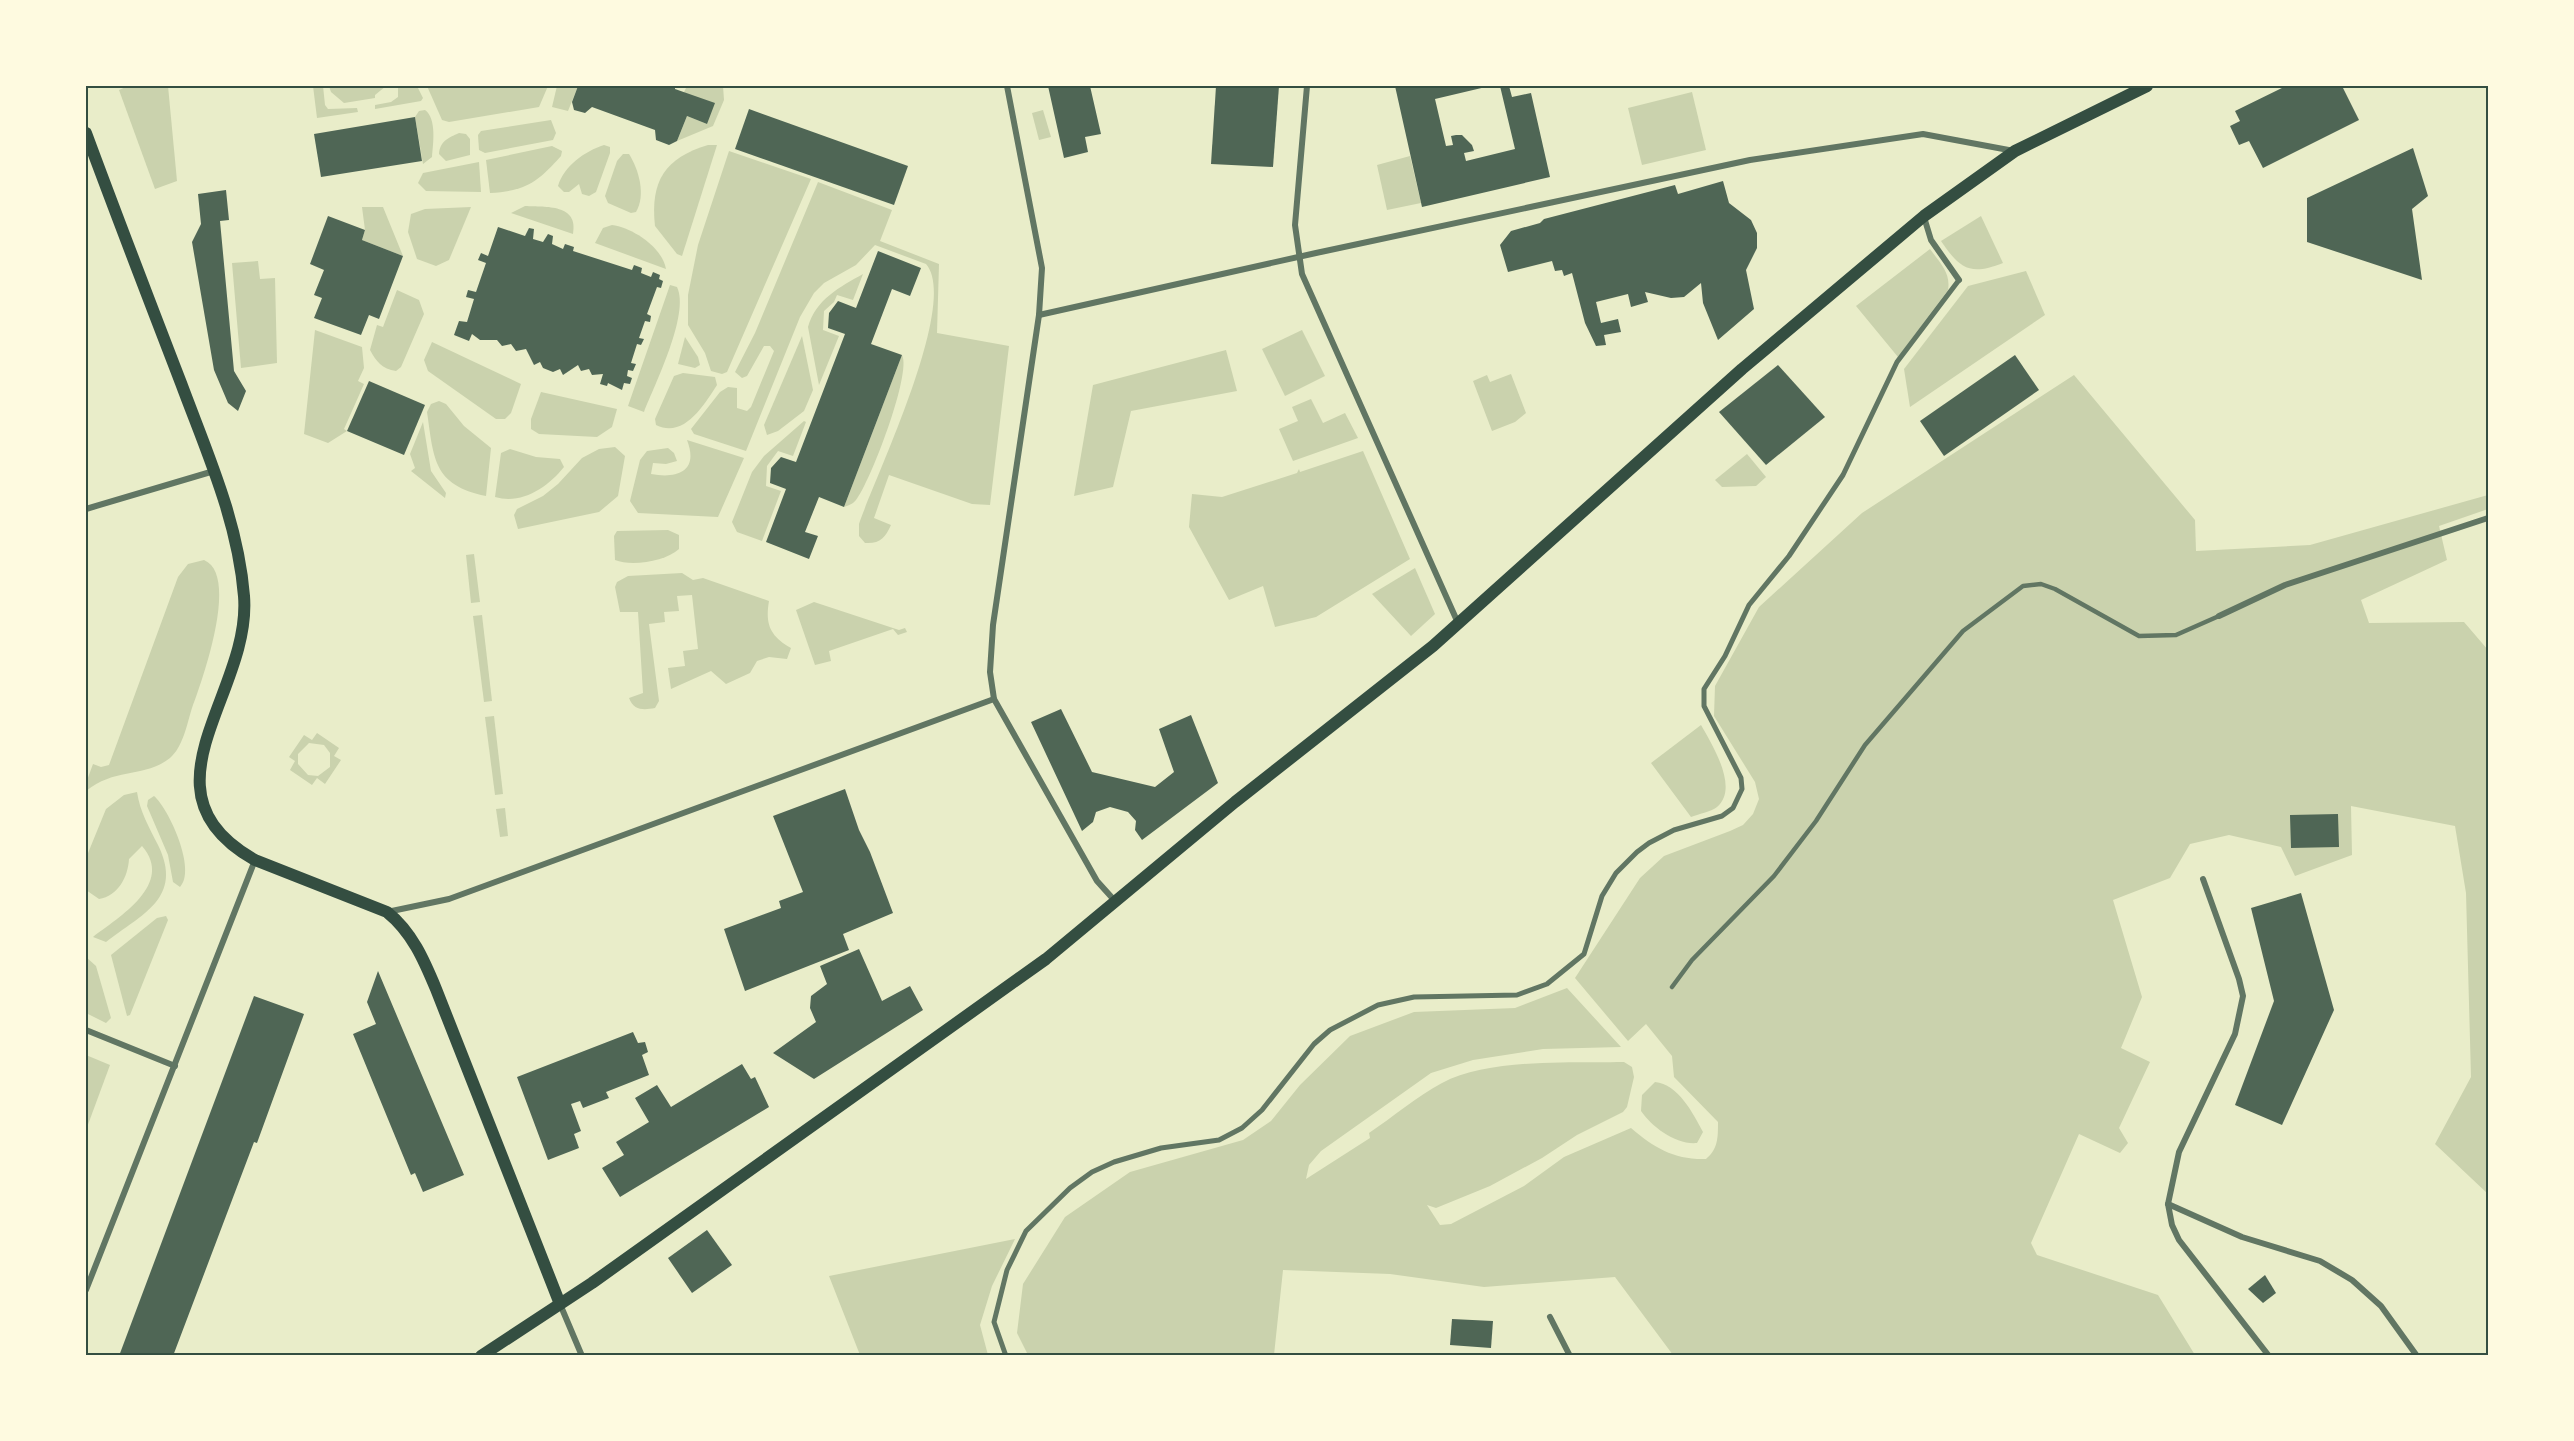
<svg xmlns="http://www.w3.org/2000/svg" width="2574" height="1441" viewBox="0 0 2574 1441" font-family="Roboto,sans-serif">
<style>
.green{fill:#cad2ad;fill-rule:evenodd}
.building{fill:#4f6655}
.lines{fill:none;stroke-linecap:round;stroke-linejoin:round}
.service{stroke:#617663;stroke-width:4.5}
.pedestrian{stroke:#617663;stroke-width:5}
.minor{stroke:#617663;stroke-width:6}
.secondary{stroke:#344e41;stroke-width:12}
.neatline{fill:none;stroke:#344e41;stroke-width:2}
</style>
<rect width="100%" height="100%" fill="#e9edc9"/>
<g class="green">
<polygon points="128,86 168,86 177,181 155,189 119,90"/>
<polygon points="313,86 323,86 325,105 328,109 357,108 358,112 317,118"/>
<polygon points="329,86 386,86 375,95 375,98 344,103 331,92"/>
<polygon points="398,86 417,86 423,98 421,101 375,109 375,105 391,102 398,97"/>
<polygon points="427,86 548,86 539,107 449,122 442,120"/>
<polygon points="557,86 578,86 568,111 552,107"/>
<polygon points="687,86 723,86 724,100 713,126 677,141 687,116 707,124 684,92"/>
<polygon points="1692,92 1706,150 1642,165 1628,108"/>
<path d="M425 110C437 119 433 144 432 157L423 164 415 117 419 111Z"/>
<polygon points="1043,110 1051,137 1039,140 1032,113"/>
<polygon points="551,120 556,133 553,140 485,153 479,150 478,135 481,131"/>
<path d="M459 133 466 134 470 139V155L446 161 439 154C440 141 448 138 459 133Z"/>
<path d="M604 145 610 147V153L596 192 589 196 582 194 579 184 569 192H564L558 186C564 166 585 151 604 145Z"/>
<path d="M708 145H717L682 256 677 254 655 226C650 181 665 158 708 145Z"/>
<path d="M552 146 562 151 561 156C537 183 525 191 490 193L486 160Z"/>
<polygon points="729,151 811,179 727,372 722,374 711,371 705,353 688,325 688,295 698,245"/>
<path d="M623 154H629C639 170 646 195 636 212L631 213 608 203 605 196 617 161Z"/>
<polygon points="1410,156 1421,203 1387,210 1377,165"/>
<polygon points="479,162 481,192 426,191 418,183 423,173"/>
<path d="M818 182 892 210 880 241 939 264 937 333 1009 346 990 505 972 504 889 475 874 518 891 525C885 538 880 544 865 543L859 536V524C874 479 960 303 926 264L875 245 856 265 824 283 814 293 800 317 746 451 694 434 691 429 720 392 728 387 737 388V408L747 411 751 407 774 351 770 346H764L747 376 742 378 735 372 755 333Z"/>
<path d="M525 206C546 207 579 204 573 234L511 213Z"/>
<polygon points="362,207 383,207 403,256 362,240 365,230"/>
<polygon points="471,207 449,260 436,266 417,259 408,232 411,214 425,209"/>
<path d="M1981 216 2003 263C1970 276 1960 269 1941 241Z"/>
<path d="M612 225C633 228 662 247 666 269L595 243 603 228Z"/>
<path d="M1930 249C1940 263 1951 273 1948 290L1898 357 1856 306Z"/>
<polygon points="258,261 260,279 275,278 277,363 241,368 232,263"/>
<polygon points="2026,271 2045,315 1910,407 1904,369 1968,286"/>
<path d="M863 274 853 300 837 295 834 302 824 311 823 330 839 336 819 385 808 327C816 299 840 287 863 274Z"/>
<path d="M670 285 677 287C690 314 655 384 644 412L628 406Z"/>
<path d="M397 290 419 300 424 314 401 367 396 371C382 369 376 361 370 350L377 325 383 327Z"/>
<polygon points="315,330 362,347 364,368 358,381 364,384 344,429 347,431 328,443 304,434"/>
<polygon points="1302,330 1325,376 1285,396 1262,349"/>
<polygon points="802,336 813,390 804,411 778,431 767,435 764,425"/>
<polygon points="685,337 698,357 700,365 695,368 678,364"/>
<polygon points="432,342 521,384 511,413 505,419 496,419 428,371 424,360"/>
<polygon points="1226,350 1237,391 1131,411 1113,487 1074,496 1093,385"/>
<path d="M902 355C912 373 870 483 856 500 853 504 849 505 844 507Z"/>
<path d="M683 373 715 377 717 385C704 405 684 439 656 425L655 419 674 376Z"/>
<polygon points="1511,374 1526,413 1515,422 1492,431 1473,381 1487,375 1490,382"/>
<path d="M2074 375 2195 520 2196 551 2310 545 2488 495V509L2439 526 2447 560 2361 600 2369 623 2464 622 2488 650V1194L2435 1144 2471 1077 2466 893 2455 826 2351 806 2352 855 2295 876 2281 847 2229 835 2190 844 2170 878 2113 900 2142 997 2121 1048 2150 1062 2119 1128 2128 1143 2120 1153 2079 1134 2031 1243 2037 1255 2158 1295 2195 1355H1673L1615 1277 1484 1287 1390 1274 1283 1270 1274 1355H1028L1017 1333 1023 1284 1065 1217 1130 1172 1243 1140 1271 1121 1300 1085 1350 1036 1414 1012 1515 1008 1567 988 1621 1047 1543 1049 1473 1060 1431 1073 1321 1151 1309 1165 1306 1179 1370 1138 1369 1133C1393 1117 1416 1097 1442 1083 1488 1058 1572 1063 1624 1062L1632 1067 1634 1077 1627 1107 1623 1112 1577 1135 1542 1158 1490 1186 1436 1208 1427 1205 1440 1225 1451 1224 1524 1186 1564 1157 1631 1128C1654 1148 1675 1160 1706 1159 1718 1149 1718 1138 1718 1122L1674 1077 1672 1056 1646 1024 1628 1041 1575 978 1640 878 1664 856 1730 831 1743 825 1753 814 1759 799 1755 782 1714 716 1715 686 1759 607 1862 513Z"/>
<polygon points="541,392 617,409 612,427 597,437 539,434 531,429 531,419"/>
<polygon points="1311,399 1323,423 1345,413 1358,438 1293,461 1279,429 1298,421 1292,407"/>
<path d="M439 401 446 404 464 426 491 448 486 496C433 485 434 459 427 412L431 404Z"/>
<polygon points="804,421 806,422 793,456 778,451 767,466 766,486 781,491 762,541 737,532 732,522 752,472 764,456"/>
<polygon points="423,422 431,471 446,493 445,498 411,471 415,468 410,454"/>
<path d="M687 440 744 458 718 517 638 513 630 501 640 460 647 451 668 448 674 453 677 461 666 464 653 463 651 474C678 479 699 471 687 440Z"/>
<polygon points="615,447 625,456 618,496 599,512 518,529 514,515 517,509 543,496 558,484 582,458 599,449"/>
<path d="M510 449 536 457 560 459 564 467C548 487 522 505 495 497L501 453Z"/>
<polygon points="1363,451 1410,559 1316,617 1275,627 1263,586 1229,600 1189,527 1192,494 1222,497 1297,473 1299,469 1300,472"/>
<polygon points="1747,454 1766,477 1756,486 1722,487 1715,480"/>
<path d="M668 530 679 535V549C666 561 632 567 615 560L614 536 617 531Z"/>
<polygon points="474,554 480,602 471,603 466,555"/>
<path d="M204 560C240 575 202 681 192 708 187 724 183 747 170 758 145 778 116 767 86 791V783L93 764 101 767 109 765 178 577 188 564Z"/>
<polygon points="1415,568 1435,614 1411,636 1372,594"/>
<path d="M682 573 693 580 703 578 769 601C765 624 770 636 791 648L787 659 769 657 757 661 750 673 726 684 711 671 671 689 668 668 685 666 683 651 698 649 692 595 677 596 679 611 664 612 665 622 649 624 659 701 655 708C644 710 634 711 629 698L643 693 638 612H620L615 587 617 582 628 576Z"/>
<polygon points="814,602 899,630 905,628 907,632 898,635 893,629 829,651 831,661 815,665 796,610"/>
<polygon points="482,615 492,701 484,702 473,616"/>
<polygon points="494,716 503,794 495,795 485,717"/>
<path d="M1701 725C1711 743 1740 788 1717 807 1711 812 1698 814 1691 817L1651 763Z"/>
<path d="M317 733 339 748 334 756 341 760 325 784 317 778 312 785 290 770 295 761 289 757 304 735 312 740ZM309 743 324 745 330 753V767L318 776 308 775 298 764V754Z"/>
<path d="M137 792C140 812 149 827 158 845 184 898 142 914 106 942L93 937C119 917 175 884 142 846L129 859C128 877 118 896 99 899L86 890V858L106 809 124 795Z"/>
<path d="M154 796C169 809 197 870 180 887L173 882 168 855 147 806 148 800Z"/>
<polygon points="505,808 508,836 500,837 496,809"/>
<polygon points="166,916 168,920 130,1015 127,1016 111,955 157,918"/>
<polygon points="86,957 96,966 111,1018 106,1023 86,1013"/>
<polygon points="86,1055 110,1065 86,1130"/>
<path d="M1655 1082C1678 1084 1693 1113 1703 1132L1697 1143C1676 1145 1652 1127 1641 1111L1642 1095Z"/>
<polygon points="1015,1239 992,1286 980,1325 988,1355 860,1355 829,1276"/>
</g>
<g class="building">
<polygon points="578,86 675,86 675,89 715,103 707,124 687,116 677,141 669,145 656,140 655,130 592,107 585,113 574,110 572,102"/>
<polygon points="1048,86 1090,86 1101,134 1085,137 1088,152 1064,158"/>
<polygon points="1216,86 1279,86 1273,167 1211,164"/>
<polygon points="1395,86 1490,86 1435,99 1446,146 1453,145 1451,136 1456,135 1462,135 1472,145 1474,151 1464,153 1466,161 1515,149 1500,86 1509,86 1512,97 1531,93 1550,177 1422,207"/>
<polygon points="2286,86 2342,86 2359,120 2263,168 2249,141 2239,145 2230,126 2240,121 2235,111"/>
<polygon points="749,109 908,166 894,205 735,149"/>
<polygon points="415,117 422,161 321,177 314,134"/>
<polygon points="2413,148 2428,196 2412,209 2422,280 2307,242 2307,198"/>
<polygon points="1723,181 1729,203 1751,220 1757,233 1757,248 1746,270 1754,309 1718,340 1703,303 1701,283 1684,297 1671,298 1645,292 1648,302 1631,307 1628,294 1596,302 1601,323 1618,319 1621,332 1604,335 1606,345 1596,346 1585,323 1572,273 1564,276 1562,270 1555,271 1552,261 1508,272 1500,245 1511,231 1540,223 1544,219 1675,185 1678,194"/>
<polygon points="226,190 229,220 220,221 234,371 246,391 238,411 228,403 214,370 192,242 201,224 198,194"/>
<polygon points="328,216 365,230 362,240 403,256 379,319 369,315 361,335 314,318 322,298 314,295 324,270 310,264"/>
<polygon points="498,227 525,236 529,228 534,229 533,239 543,242 548,234 553,236 552,244 563,249 565,244 574,247 573,251 632,270 634,265 642,268 641,273 651,277 653,272 660,275 659,279 663,281 661,288 657,287 647,314 651,316 650,322 645,321 639,338 644,339 641,345 637,344 631,363 636,364 633,371 628,370 627,376 632,378 630,384 624,383 622,390 608,383 607,386 600,384 603,374 592,375 589,369 581,371 578,365 563,375 560,369 553,372 543,368 540,362 534,365 526,349 516,351 511,344 502,346 497,340 480,340 472,334 469,341 454,335 459,321 467,322 474,299 466,297 468,290 476,292 486,263 478,260 481,253 488,256"/>
<polygon points="878,251 921,268 910,296 892,289 871,344 902,355 844,507 819,497 805,532 818,536 809,559 766,542 786,489 770,483 771,468 781,457 796,462 845,334 828,328 829,313 838,301 856,308"/>
<polygon points="2015,355 2039,390 1944,456 1920,421"/>
<polygon points="1778,365 1825,417 1766,465 1719,412"/>
<polygon points="369,381 425,405 404,455 347,431"/>
<polygon points="1061,709 1092,772 1155,787 1174,772 1159,729 1191,715 1218,783 1142,840 1135,830 1136,821 1128,812 1110,807 1096,812 1093,822 1082,831 1031,722"/>
<polygon points="845,789 859,830 870,852 893,913 843,934 849,950 745,991 724,929 781,908 779,901 803,892 773,816"/>
<polygon points="2338,814 2339,847 2291,848 2290,815"/>
<polygon points="2301,893 2334,1010 2282,1125 2235,1105 2274,1001 2251,908"/>
<polygon points="859,949 882,1001 910,986 923,1010 814,1079 773,1053 816,1022 810,1008 811,996 827,984 820,966"/>
<polygon points="378,971 464,1175 423,1192 415,1173 411,1175 353,1034 376,1024 367,1002"/>
<polygon points="254,996 304,1014 257,1143 254,1142 173,1356 119,1356"/>
<polygon points="633,1032 638,1043 645,1042 648,1052 642,1055 649,1075 606,1092 609,1098 583,1108 580,1101 571,1104 581,1131 574,1134 579,1148 548,1160 517,1077"/>
<polygon points="742,1064 751,1079 755,1077 769,1107 620,1197 602,1168 624,1155 616,1142 649,1122 635,1098 657,1085 671,1107"/>
<polygon points="707,1230 732,1265 692,1293 668,1258"/>
<polygon points="2265,1275 2276,1293 2263,1303 2248,1289"/>
<polygon points="1452,1319 1493,1321 1491,1348 1450,1345"/>
</g>
<g class="lines">
<polyline class="service" points="1672,987 1692,960 1774,876 1816,821 1865,745 1963,631 2023,586 2041,584 2055,589 2139,636 2176,635 2219,616"/>
<polyline class="pedestrian" points="1006,1356 994,1322 1007,1270 1026,1231 1070,1188 1092,1172 1114,1162 1161,1148 1219,1140 1242,1128 1262,1110 1314,1044 1330,1030 1378,1005 1414,997 1517,995 1547,984 1584,954 1602,896 1616,873 1637,852 1649,843 1674,830 1722,816 1733,808 1742,789 1741,778 1704,706 1704,689 1725,656 1749,605 1789,556 1843,475 1897,362 1959,280"/>
<g class="minor">
<polyline points="1007,86 1042,268 1039,315 993,625 990,672 994,699 1097,881 1115,901"/>
<polyline points="1307,86 1295,225 1302,274 1458,623"/>
<polyline points="1924,217 1931,240 1959,280"/>
<polyline points="1039,315 1316,253 1750,160 1923,134 2014,151"/>
<polyline points="86,509 214,471"/>
<polyline points="2219,616 2285,585 2488,518"/>
<polyline points="2203,879 2239,979 2243,996 2235,1034 2179,1152 2168,1204 2172,1225 2179,1240 2269,1356"/>
<polyline points="387,912 449,899 994,699"/>
<polyline points="86,1030 175,1066"/>
<polyline points="2168,1204 2242,1237 2320,1261 2352,1280 2381,1306 2417,1356"/>
<polyline points="86,1290 255,860"/>
<polyline points="560,1304 582,1356"/>
<polyline points="1550,1317 1570,1356"/>
</g>
<g class="secondary">
<path d="M86 133C117 217 149 300 181 383 207 453 238 521 244 596 252 694 133 791 255 860L387 912C412 932 424 960 436 989L560 1304"/>
<polyline points="481,1356 592,1283 1046,959 1235,802 1433,646 1742,369 1924,216 2015,151 2147,86"/>
</g>
</g>
<rect width="2574" height="1441" fill="none" stroke="#fefae0" stroke-width="174"/>
<rect x="87" y="87" width="2400" height="1267" class="neatline"/>
</svg>
